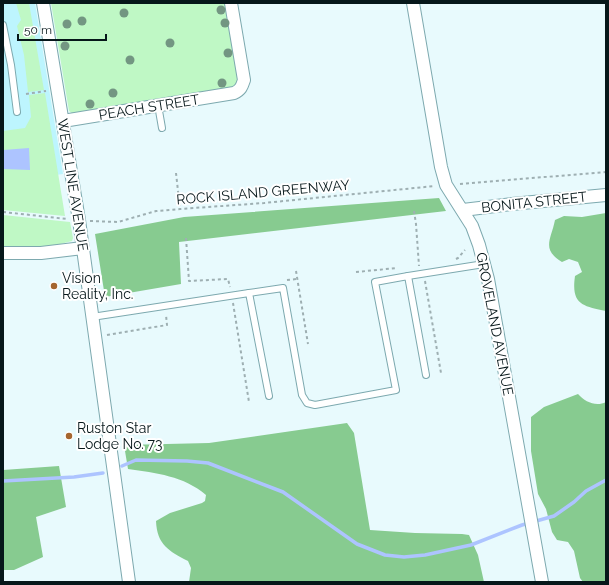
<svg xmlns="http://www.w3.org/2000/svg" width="609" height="585" viewBox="0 0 609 585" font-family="Raleway,sans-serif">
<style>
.built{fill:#bdf5fe}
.green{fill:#bff8c5}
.forest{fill:#87cb90}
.water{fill:#adc4ff}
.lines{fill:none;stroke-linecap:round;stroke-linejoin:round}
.stream{stroke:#adc4ff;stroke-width:3.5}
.lane-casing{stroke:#7da9af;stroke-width:8}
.street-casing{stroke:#7da9af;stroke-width:14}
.path{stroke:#9eafb2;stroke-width:2;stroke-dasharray:3 3;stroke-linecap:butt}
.lane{stroke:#fff;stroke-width:6}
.street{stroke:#fff;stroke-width:12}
.tree{fill:#739682}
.poi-dot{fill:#a5652f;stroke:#fff;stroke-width:1.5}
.labels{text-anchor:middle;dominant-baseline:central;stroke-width:4;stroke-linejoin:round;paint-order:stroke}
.street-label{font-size:14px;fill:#06171a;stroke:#fff}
.poi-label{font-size:14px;fill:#06171a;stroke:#fff;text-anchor:start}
</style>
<rect width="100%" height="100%" fill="#e8fafd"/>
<polygon class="built" points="3,3 35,3 63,174 3,182"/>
<g class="green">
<polygon points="16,3 29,3 44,90 28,92 24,55 17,26 21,20"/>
<polygon points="51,3 227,3 239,82 231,90 73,114 69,111"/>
<polygon points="45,93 65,216 3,210 3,131 25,128 31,117 29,95"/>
<polygon points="3,215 70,222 73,238 72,241 49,247 3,247"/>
</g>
<g class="forest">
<polygon points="439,198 446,211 179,242 181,284 105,297 95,234 184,217"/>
<path d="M606 213V311C582 306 571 304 575 276L582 272 578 262 569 259 562 262C541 249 551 240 555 220L564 216 582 217Z"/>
<path d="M578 394C585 402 596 407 606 402V582H583L580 578 574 551 568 542 557 540 552 532 546 509 538 494 531 451V417L544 407Z"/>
<path d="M347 423 354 433 370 530 415 533 462 534 469 535 478 555 484 582H189L191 568 188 561C169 551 157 545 156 521L170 513 202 503 205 501 206 495C184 476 156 473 128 469L124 445 209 443Z"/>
<polygon points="59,466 66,507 36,517 43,557 14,570 3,570 3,470"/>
</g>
<polygon class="water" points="29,148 30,170 3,169 3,150"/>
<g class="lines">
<g class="stream">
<polyline points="122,466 136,460 187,461 208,463 283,492 357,544 385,555 404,557 425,555 471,545 522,525 554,516 574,502 586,491 606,480"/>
<polyline points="3,481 74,477 103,473"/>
</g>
<g class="lane-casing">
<g id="lane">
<polyline points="3,25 11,65 17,112"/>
<polyline points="158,105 162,128"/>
<polyline points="408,276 484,264"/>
<polyline points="249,293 283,288 302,395 307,403 315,405 396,390 375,282 408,276 426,375"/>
<polyline points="92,317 249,293 269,396"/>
</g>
</g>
<g class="street-casing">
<g id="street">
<polyline points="43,3 79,220 129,582"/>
<polyline points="413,3 441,167 446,185 472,226 479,245 488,279 542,582"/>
<path d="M63 121 234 93C241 90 242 86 244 80L231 3"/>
<polyline points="463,210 512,204 606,195"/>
<polyline points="3,253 41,253 83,248"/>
</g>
</g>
<g class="path">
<polyline points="26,94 46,91"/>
<polyline points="176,173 180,209"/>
<polyline points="460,184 606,172"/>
<polyline points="414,211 416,224 419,266"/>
<polyline points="3,212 67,219"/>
<polyline points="90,221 118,222 156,211 180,209 264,203 435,186"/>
<polyline points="186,238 189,281 228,279 230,287"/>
<polyline points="456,259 458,258 465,250"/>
<polyline points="296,271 308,344"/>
<polyline points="356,272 397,268"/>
<polyline points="287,280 297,279"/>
<polyline points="425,281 441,373"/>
<polyline points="233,303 249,402"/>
<polyline points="107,335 167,325 166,315 167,315"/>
</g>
<use href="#lane" class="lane"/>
<use href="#street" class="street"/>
</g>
<g class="tree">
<circle cx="221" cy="10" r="4.5"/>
<circle cx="124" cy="13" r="4.5"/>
<circle cx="82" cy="21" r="4.5"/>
<circle cx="225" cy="23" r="4.5"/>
<circle cx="67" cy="24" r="4.5"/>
<circle cx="170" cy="43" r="4.5"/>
<circle cx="65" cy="46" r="4.5"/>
<circle cx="228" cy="53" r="4.5"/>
<circle cx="130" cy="60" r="4.5"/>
<circle cx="222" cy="83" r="4.5"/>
<circle cx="113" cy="93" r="4.5"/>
<circle cx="90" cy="104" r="4.5"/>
</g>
<g class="poi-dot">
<circle cx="54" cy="286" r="4"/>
<circle cx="69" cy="436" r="4"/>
</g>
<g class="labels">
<g class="street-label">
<text transform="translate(149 107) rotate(-9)">PEACH STREET</text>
<text transform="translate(73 185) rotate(81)">WEST LINE AVENUE</text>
<text transform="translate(263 192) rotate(-5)">ROCK ISLAND GREENWAY</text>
<text transform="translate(534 202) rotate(-6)">BONITA STREET</text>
<text transform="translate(495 324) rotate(79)">GROVELAND AVENUE</text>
</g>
<g class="poi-label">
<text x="62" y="278">Vision<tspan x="62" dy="16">Reality, Inc.</tspan></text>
<text x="77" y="428">Ruston Star<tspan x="77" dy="16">Lodge No. 73</tspan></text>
</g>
</g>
<rect width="609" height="585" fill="none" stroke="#06171a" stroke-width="8"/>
<path d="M18 34v6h88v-6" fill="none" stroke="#06171a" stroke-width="2"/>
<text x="24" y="34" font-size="12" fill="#06171a" stroke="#ffffff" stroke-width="3" paint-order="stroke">50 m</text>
</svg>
